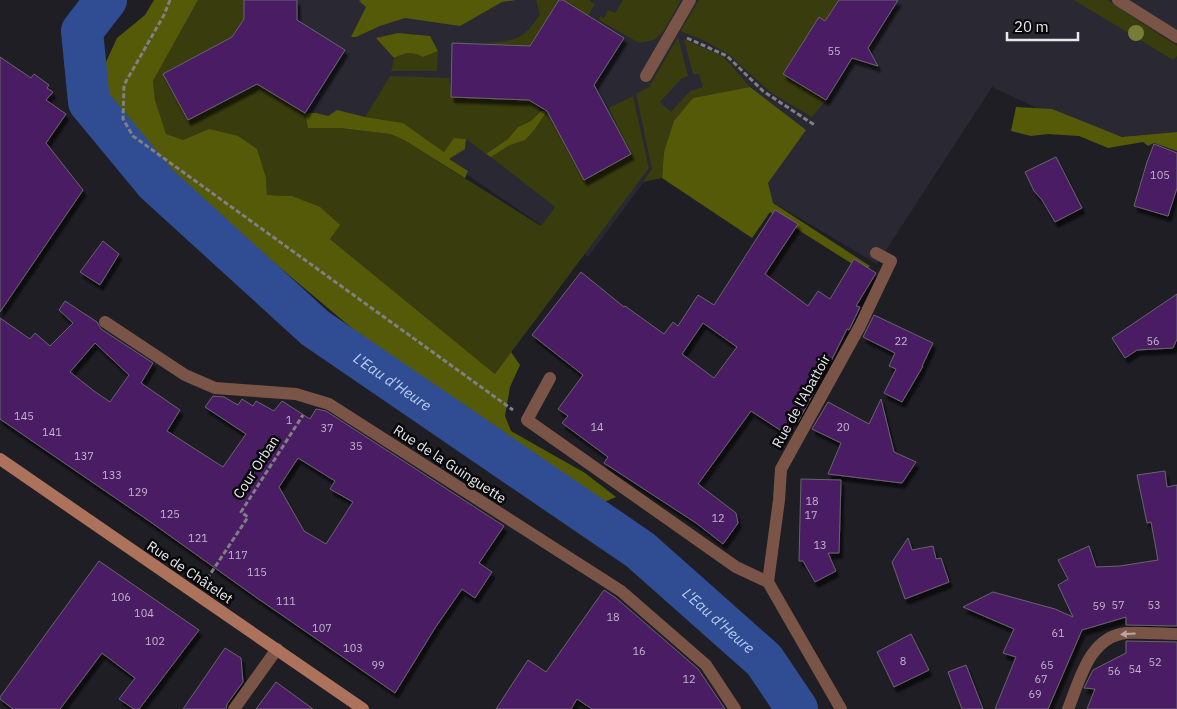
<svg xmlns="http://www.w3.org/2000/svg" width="1177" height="709" viewBox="0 0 1177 709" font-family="'IBM Plex Sans',sans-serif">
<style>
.built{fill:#292833}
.green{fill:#393c0d}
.forest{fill:#555a08}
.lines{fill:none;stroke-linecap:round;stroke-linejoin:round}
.river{stroke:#304d94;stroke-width:42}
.building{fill:#481d63;stroke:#68646b;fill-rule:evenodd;filter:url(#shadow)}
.path{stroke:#7f7f84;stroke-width:3;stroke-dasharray:5 2.5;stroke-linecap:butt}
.street{stroke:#7a5547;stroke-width:12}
.secondary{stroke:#ad725c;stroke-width:12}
.tree{fill:#777c38}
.oneway{fill:#b7a6a2}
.labels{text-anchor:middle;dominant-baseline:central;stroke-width:5;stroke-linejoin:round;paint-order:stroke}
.number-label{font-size:11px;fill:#c1b6ca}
.street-label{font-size:14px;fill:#e9e9ed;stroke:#09090b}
.water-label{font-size:15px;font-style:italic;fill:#b9ccf4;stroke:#09090b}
</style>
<defs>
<filter id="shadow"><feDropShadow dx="3" dy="5.5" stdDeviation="1" flood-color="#0009"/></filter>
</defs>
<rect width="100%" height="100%" fill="#1f1e25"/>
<polygon class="built" points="157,0 1177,0 1177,135 1127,138 1049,114 992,87 877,264 774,203 655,167 588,257 394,125 242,196 109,98"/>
<g class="green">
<polygon points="198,0 244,0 244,19 232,37 163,74 188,120 257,84 305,113 308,128 340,128 390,134 404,140 541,226 555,207 491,157 510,145 525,139 535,129 547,111 630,154 609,108 633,96 649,168 495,374 330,239 292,196 267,195 266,178 209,129 183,140 166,134 155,100 153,81"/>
<path d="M536 0H559L530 46 483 43C516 40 520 43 540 15Z"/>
<polygon points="563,0 590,0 590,1 595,4 588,16"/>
<polygon points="623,0 681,0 663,32 654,40 639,43 599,20 600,16 604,18 608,10 615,13"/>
<polygon points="699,0 839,0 825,21 819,18 783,73 826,100 812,117 770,92 728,54 703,40 682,32 681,30"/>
<polygon points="1074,0 1107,0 1177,46 1177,56 1173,60"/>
<polygon points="678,37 688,76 681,79 660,102 671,112 690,91 703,87 699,74 693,74 684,39 724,57 750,87 693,98 664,152 662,178 643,182 652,169 636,94 649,87"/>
<path d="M438 51 437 71H391L394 58C405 53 412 51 423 57Z"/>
<polygon points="390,76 449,78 452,97 529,100 541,111 531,121 518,127 508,139 486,154 466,139 455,138 444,152 403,123 365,117"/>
</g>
<g class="forest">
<polygon points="154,0 198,0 153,81 155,100 166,134 183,140 209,129 238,136 257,149 266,178 267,195 292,196 320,207 340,225 330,239 495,374 511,352 520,365 510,387 505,416 511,431 585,473 616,497 600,504 498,435 466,416 391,361 266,256 191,198 130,143 106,101 106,62 117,38 145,15"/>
<polygon points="361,0 516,0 502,2 460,26 405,18 380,26 356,37 351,37 366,7 359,1"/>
<path d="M398 33 430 36 438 51 423 57C412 51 405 53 394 58L376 38Z"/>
<polygon points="750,87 806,130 768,183 773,203 870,266 865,272 770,212 752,238 662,178 664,152 674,121 693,98"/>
<polygon points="1016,107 1052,109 1122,137 1177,132 1177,151 1154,143 1148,146 1143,142 1108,148 1079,136 1048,134 1031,136 1011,131"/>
<polygon points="337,110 365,117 403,123 444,152 454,138 466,139 465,149 449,159 468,171 465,178 404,140 390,134 340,128 308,128 305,113 316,113 328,116"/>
<polygon points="541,111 547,111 535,129 525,140 510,145 491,157 486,154 508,139 518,127 531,121"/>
</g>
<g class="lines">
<path class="river" id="s1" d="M106 0 82 31 89 102 156 183 315 328 640 550 764 660 797 709"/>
</g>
<g class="building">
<polygon points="244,0 297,0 297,20 345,50 305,113 257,84 188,120 163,74 232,37 244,19"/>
<polygon points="559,0 563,0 624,38 594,85 631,154 584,180 547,111 529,100 451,97 452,43 530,46"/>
<polygon points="839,0 898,0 868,48 878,66 852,58 826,100 783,74 819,17 825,21"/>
<polygon points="0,57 31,78 34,74 49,85 47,88 53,92 46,100 66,114 46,143 83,190 0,312"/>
<polygon points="1154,144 1177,153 1177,188 1168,216 1134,206 1147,162"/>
<polygon points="1056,157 1082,208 1055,222 1042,200 1034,191 1025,172"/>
<path d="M775 210 798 224 765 274 808 306 818 291 830 299 854 259 876 273 856 306 860 307 849 330 847 329 831 361 810 392 813 394 798 422 792 419 783 432 751 411 698 484 736 513 738 523 723 544 696 523 604 463 608 457 562 423 568 416 558 409 583 375 532 335 581 272 624 307 625 306 664 334 673 322 678 326 698 295 714 305ZM703 323 737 347 714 378 682 354Z"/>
<polygon points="103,241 119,254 100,285 80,272"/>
<polygon points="1177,294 1177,339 1173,348 1137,350 1125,358 1112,338"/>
<path d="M65 301 97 322 101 329 153 363 141 383 180 410 167 431 223 467 246 434 205 407 213 396 224 397 238 405 242 399 253 406 256 401 274 411 282 401 310 419 316 409 326 411 504 526 479 563 492 572 475 598 462 589 435 628 395 693 257 598 152 523 0 419V318L30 339 35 333 50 346 73 323 59 310ZM95 343 129 375 110 402 94 391 70 372ZM298 458 335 481 330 489 353 502 326 544 304 531 279 487Z"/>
<polygon points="874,315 933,343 922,366 923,366 902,402 884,393 896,369 889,366 895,353 863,337"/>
<polygon points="881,399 894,452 916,462 902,483 828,474 841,443 812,429 828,402 869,424"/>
<polygon points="1165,471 1167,487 1177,485 1177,626 1126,625 1126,617 1082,630 1048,709 995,709 1016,657 1003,653 1014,629 963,607 993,592 1055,609 1073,617 1058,585 1068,579 1058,560 1089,546 1096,567 1120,566 1158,560 1151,522 1147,523 1137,475"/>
<polygon points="801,479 841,480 839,553 828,553 836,571 815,582 803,561 799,561"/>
<polygon points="908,538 912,550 933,546 936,559 941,558 949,582 905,599 892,562"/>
<polygon points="99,561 199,630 139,709 134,709 119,699 135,678 102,653 60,709 13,709 0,699 0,697"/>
<polygon points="604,590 616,598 698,669 725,709 592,709 577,699 571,709 496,709 528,660 546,672"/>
<polygon points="911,634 929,670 894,687 877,652"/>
<polygon points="1126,641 1177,642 1177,709 1087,709 1095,689 1084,688 1093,670 1126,653"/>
<polygon points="225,648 241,658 243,682 227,704 226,709 183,709"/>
<polygon points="966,665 983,709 962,709 948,672"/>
<polygon points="276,682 313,709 256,709"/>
</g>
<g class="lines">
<g class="path">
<polyline points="170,0 164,15 124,85 123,119 133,136 513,410"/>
<polyline points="687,38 727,56 763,91 816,126"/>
<polyline points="207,579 248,517 241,512 303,415"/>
</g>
<g class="street">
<polyline points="1118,0 1177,37"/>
<polyline points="646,76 690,0"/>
<polyline points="105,322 185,375 215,388 296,394 329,404 621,591 706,665 735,709"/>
<polyline points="550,378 527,420 736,567 768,582 841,709"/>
<polyline points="768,582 779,500 781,469 860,326 891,261 876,253"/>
<polyline points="234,709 277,649"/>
<path d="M1068 709C1080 680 1089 637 1126 633 1143 632 1160 634 1177 634"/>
</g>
<polyline class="secondary" points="0,459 363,709"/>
</g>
<circle class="tree" cx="1136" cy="33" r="8"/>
<defs><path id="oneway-solid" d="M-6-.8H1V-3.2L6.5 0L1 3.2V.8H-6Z" transform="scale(1.25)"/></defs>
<use class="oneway" href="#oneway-solid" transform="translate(1128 634) rotate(176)"/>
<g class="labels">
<g class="number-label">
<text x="834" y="51">55</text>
<text x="1160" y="175">105</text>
<text x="901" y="341">22</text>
<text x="1153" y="341">56</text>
<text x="24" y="416">145</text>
<text x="289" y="420">1</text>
<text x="597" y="427">14</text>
<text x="843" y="427">20</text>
<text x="327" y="428">37</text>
<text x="52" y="432">141</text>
<text x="356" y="446">35</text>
<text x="84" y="456">137</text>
<text x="112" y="475">133</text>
<text x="138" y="492">129</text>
<text x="812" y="501">18</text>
<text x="170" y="514">125</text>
<text x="811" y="515">17</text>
<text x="718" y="518">12</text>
<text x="198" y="538">121</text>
<text x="820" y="545">13</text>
<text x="238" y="555">117</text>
<text x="257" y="572">115</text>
<text x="121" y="597">106</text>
<text x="286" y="601">111</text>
<text x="1118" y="605">57</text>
<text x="1154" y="605">53</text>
<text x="1099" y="606">59</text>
<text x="144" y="613">104</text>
<text x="613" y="617">18</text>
<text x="322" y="628">107</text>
<text x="1058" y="633">61</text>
<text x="155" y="641">102</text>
<text x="353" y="648">103</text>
<text x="639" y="651">16</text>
<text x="903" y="661">8</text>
<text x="1155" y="662">52</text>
<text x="378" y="665">99</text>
<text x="1047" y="665">65</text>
<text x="1135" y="669">54</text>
<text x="1114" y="671">56</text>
<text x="689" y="679">12</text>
<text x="1041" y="679">67</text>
<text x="1035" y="694">69</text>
</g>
<g class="street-label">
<text transform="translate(801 401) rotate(-61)">Rue de l'Abattoir</text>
<text transform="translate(450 464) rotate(33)">Rue de la Guinguette</text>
<text transform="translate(256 467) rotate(-57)">Cour Orban</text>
<text transform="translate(190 572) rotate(34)">Rue de Châtelet</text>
</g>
<g class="water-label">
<text stroke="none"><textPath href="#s1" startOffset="525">L'Eau d'Heure</textPath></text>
<text stroke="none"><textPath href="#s1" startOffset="930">L'Eau d'Heure</textPath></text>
</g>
</g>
<path d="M1007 32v8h71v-8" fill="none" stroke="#e9e9ed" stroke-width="2.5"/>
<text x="1014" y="32" font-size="15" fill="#e9e9ed" stroke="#09090b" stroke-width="4" paint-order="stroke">20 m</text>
</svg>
